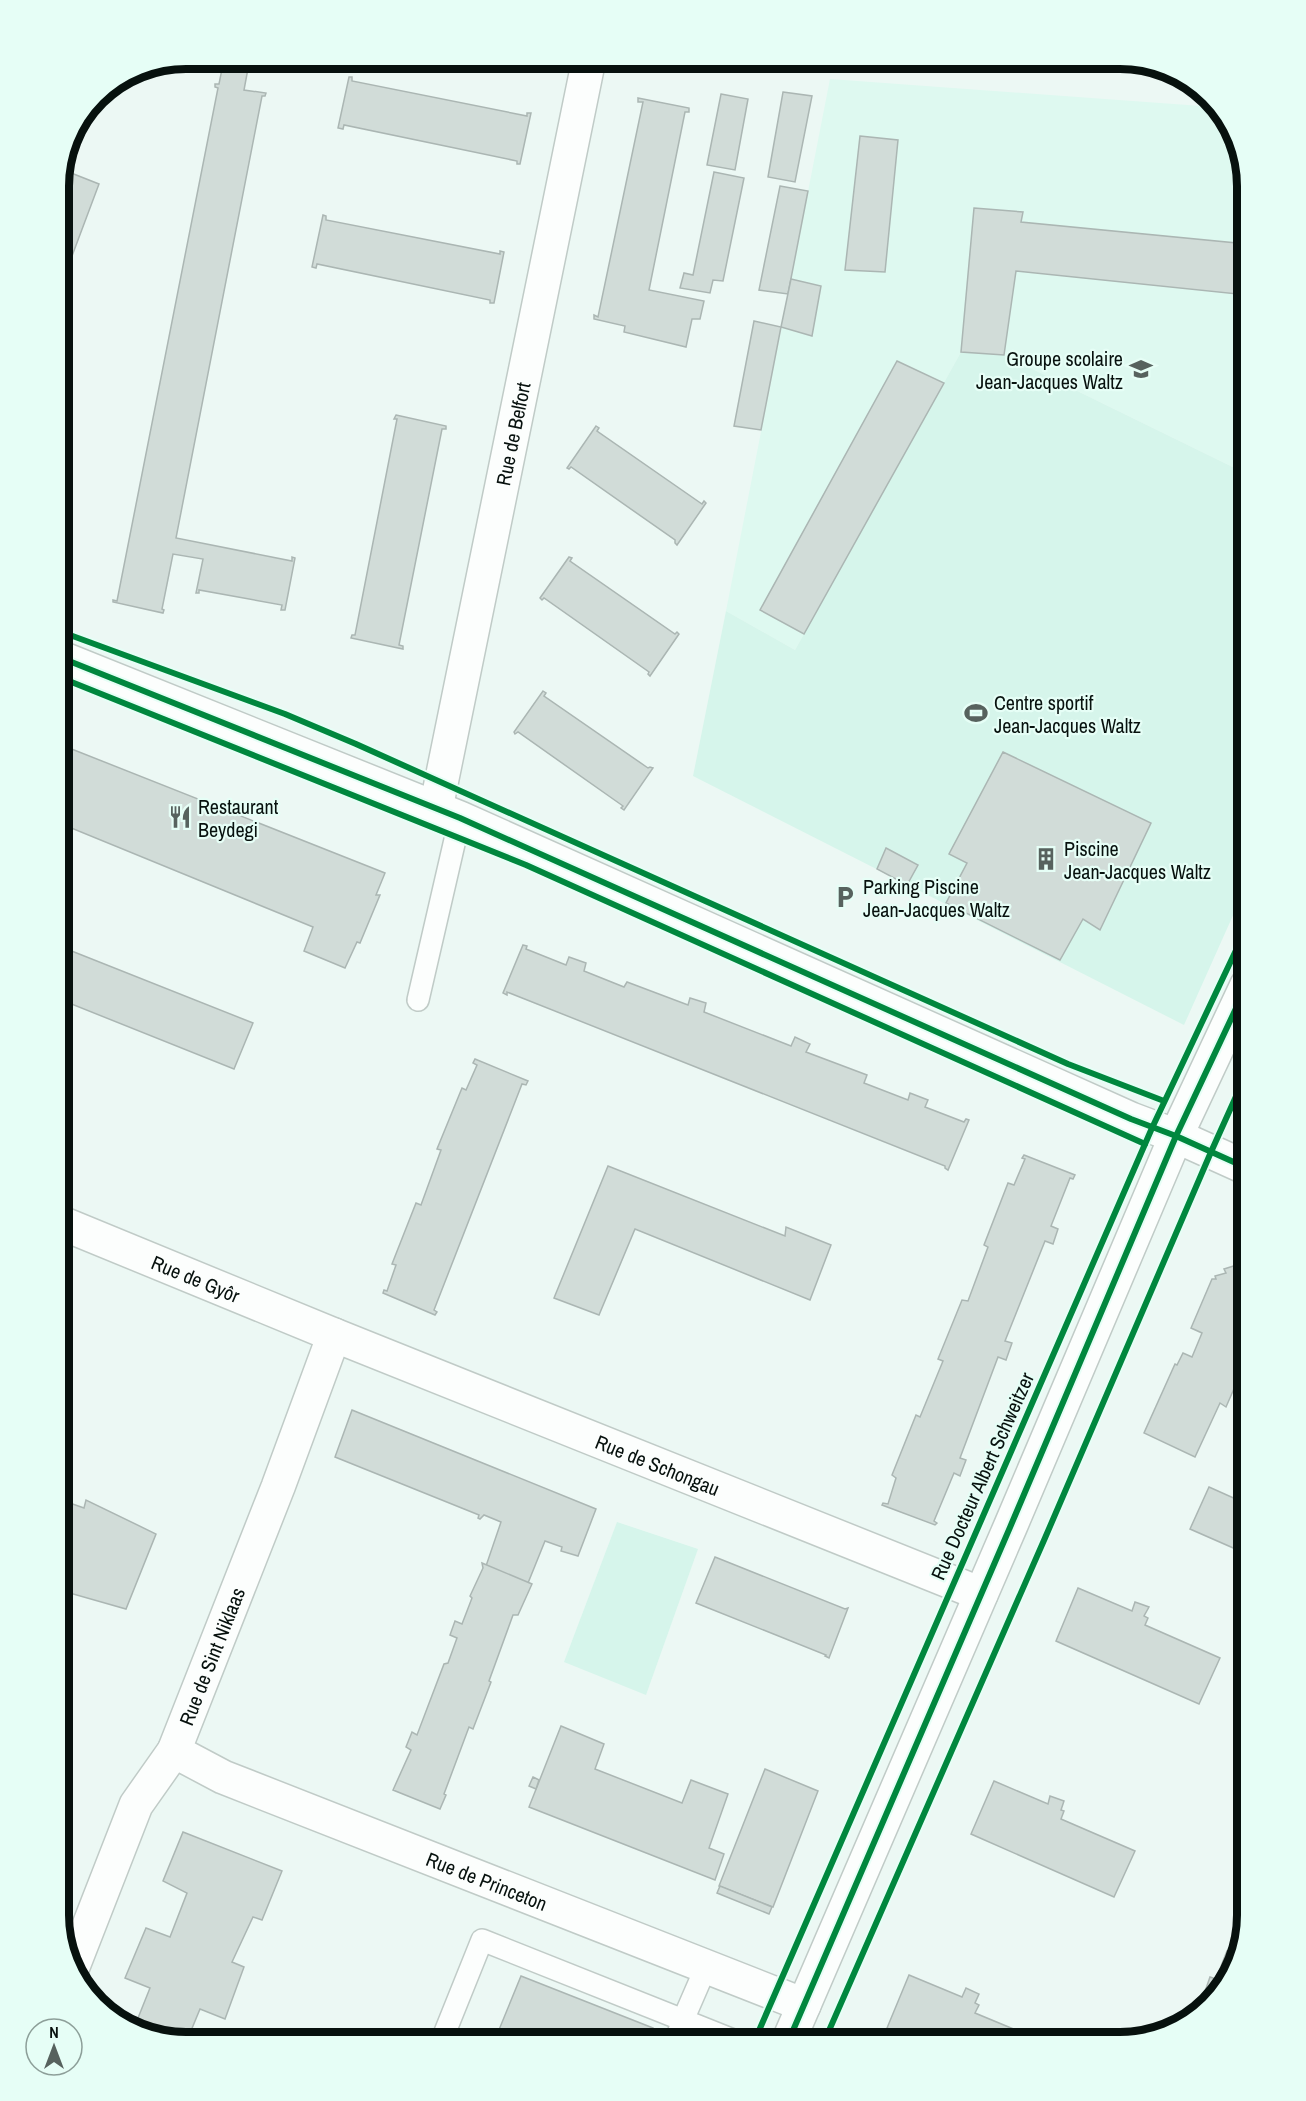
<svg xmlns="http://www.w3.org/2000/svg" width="1306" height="2101" viewBox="0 0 1306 2101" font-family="'Archivo Narrow',sans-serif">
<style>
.built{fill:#def9f0}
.green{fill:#d6f5eb}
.building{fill:#d1dcd8;stroke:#abb6b3;stroke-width:1.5}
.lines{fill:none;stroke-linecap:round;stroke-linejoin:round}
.service-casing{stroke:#c0cbc7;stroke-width:24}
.minor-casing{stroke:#c0cbc7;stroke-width:36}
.tertiary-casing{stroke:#c0cbc7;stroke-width:36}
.service{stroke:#fcfefd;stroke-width:21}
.minor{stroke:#fcfefd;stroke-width:33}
.tertiary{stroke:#fcfefd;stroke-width:33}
.cycleway-casing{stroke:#e6fef6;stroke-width:10}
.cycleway{stroke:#00873e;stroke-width:6}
.labels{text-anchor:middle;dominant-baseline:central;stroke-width:4.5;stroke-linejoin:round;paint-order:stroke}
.poi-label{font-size:20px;fill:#07110e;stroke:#e6fef6;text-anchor:start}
.street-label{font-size:20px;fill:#07110e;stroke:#e6fef6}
.rim{fill:none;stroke:#07110e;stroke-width:8}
</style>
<rect width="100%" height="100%" fill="#ecf8f4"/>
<polygon class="built" points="830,79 1215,107 1234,129 1247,186 1247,474 1004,355 961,352 795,650 726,611"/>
<g class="green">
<polygon points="961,352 1004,355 1247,474 1247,884 1184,1025 693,776 726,611 795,650"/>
<polygon points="617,1522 698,1549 646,1695 564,1662"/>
</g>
<g class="building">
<polygon points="224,59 249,63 244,90 266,93 265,96 262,96 176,538 292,561 292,557 295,558 285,610 281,610 282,605 199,590 199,593 196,593 203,559 173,554 162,609 164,610 163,613 113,602 113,600 117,601 218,88 215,87 215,84 219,84"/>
<polygon points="349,77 352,77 352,81 527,116 527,113 531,113 520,164 517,164 517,161 344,125 343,129 338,128"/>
<polygon points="783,92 812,96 795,182 768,177"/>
<polygon points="721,94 748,99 735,170 707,165"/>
<polygon points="638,98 689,108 689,112 685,112 649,290 704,301 700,319 692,319 686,347 624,332 625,326 594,319 594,315 598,317 643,102 638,102"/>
<polygon points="860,136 898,140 885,272 845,270"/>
<polygon points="61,169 99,184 69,264 59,261 59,178"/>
<polygon points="714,172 744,178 723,281 713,280 710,293 680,288 684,273 693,275"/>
<polygon points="780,186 808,191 788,294 759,290"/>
<polygon points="974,208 1023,212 1021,222 1247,244 1247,295 1016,271 1004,355 961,352"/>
<polygon points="323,215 326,216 326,220 500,254 500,251 504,252 494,303 490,303 490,300 317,264 316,268 312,267"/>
<polygon points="791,279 821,286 812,336 781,327"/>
<polygon points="754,321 781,327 761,430 734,426"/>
<polygon points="897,361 944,383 804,634 760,610"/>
<polygon points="396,415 446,426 446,429 442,429 399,645 403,646 403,649 351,638 352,635 355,635 397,419 394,419"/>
<polygon points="596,426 599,428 597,431 702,504 704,501 706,503 677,545 675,543 675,540 571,467 569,469 567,468"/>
<polygon points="569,557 572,558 570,561 675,634 677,632 679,634 650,676 648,674 649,672 544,598 542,600 540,598"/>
<polygon points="543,691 546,693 544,696 648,768 650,767 653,768 624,810 621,808 623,806 518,732 515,734 514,732"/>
<polygon points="64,746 385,873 376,895 380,895 360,943 357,942 345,968 304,951 313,927 59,823 59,760"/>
<polygon points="1003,752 1151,823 1100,930 1083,919 1060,960 946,903 967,863 949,854"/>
<polygon points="886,848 918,865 907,885 877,869"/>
<polygon points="523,945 527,946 526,949 566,965 569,957 586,963 584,971 624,987 627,982 688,1005 690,998 706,1003 704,1012 791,1046 795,1037 810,1044 806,1052 867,1075 864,1083 908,1100 910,1093 928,1100 925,1107 964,1122 966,1119 969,1120 948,1170 945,1168 945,1166 507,992 507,995 503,993"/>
<polygon points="59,946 253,1023 234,1069 59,999"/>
<polygon points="475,1059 528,1081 526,1085 522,1084 434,1310 437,1312 435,1315 383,1293 384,1290 387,1291 396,1265 392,1264 416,1203 421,1205 441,1150 437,1149 462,1088 466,1090 477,1065 473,1063"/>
<polygon points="1024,1155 1075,1175 1073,1179 1070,1178 1051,1226 1058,1229 1053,1244 1045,1241 1005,1341 1012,1343 1006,1360 998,1357 960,1458 966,1460 960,1476 954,1473 934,1521 937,1523 935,1525 882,1505 883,1503 888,1504 896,1478 892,1475 916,1415 920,1417 943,1361 938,1359 962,1300 968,1301 988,1247 984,1245 1008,1183 1014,1185 1025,1159 1022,1158"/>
<polygon points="608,1166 785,1236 786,1227 831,1245 810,1300 635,1229 599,1315 554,1298"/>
<polygon points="1243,1263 1247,1264 1247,1324 1245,1325 1236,1347 1247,1352 1247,1359 1226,1407 1220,1403 1195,1457 1144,1433 1175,1364 1177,1365 1183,1353 1192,1357 1202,1333 1191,1328 1212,1279 1216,1279 1215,1276 1226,1273 1224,1269"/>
<polygon points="352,1410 596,1509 578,1556 561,1551 562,1547 545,1541 528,1583 486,1566 501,1522 484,1515 480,1519 478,1518 479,1515 335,1457"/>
<polygon points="1209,1487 1247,1504 1247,1554 1190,1529"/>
<polygon points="59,1488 68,1491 64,1501 84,1508 86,1500 156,1534 126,1609 59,1590"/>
<polygon points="715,1557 845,1609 848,1608 829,1658 825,1656 826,1655 696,1603"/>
<polygon points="482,1563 532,1584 518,1615 513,1615 489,1681 491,1682 473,1729 469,1727 444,1794 446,1795 440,1809 393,1790 411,1750 406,1747 412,1732 417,1735 444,1664 448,1663 457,1638 450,1635 455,1621 462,1624 472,1598 470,1596 483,1568"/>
<polygon points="1078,1588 1132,1611 1135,1602 1149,1607 1144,1616 1148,1618 1145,1625 1220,1658 1199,1704 1056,1641"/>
<polygon points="561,1726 604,1744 595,1769 682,1803 691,1780 728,1794 709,1848 724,1854 715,1880 529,1807"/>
<polygon points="765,1769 818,1791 773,1907 719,1886"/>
<polygon points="533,1777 539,1780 536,1789 529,1786"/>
<polygon points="994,1781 1048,1804 1050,1796 1064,1801 1061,1810 1064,1811 1061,1819 1135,1851 1114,1897 971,1834"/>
<polygon points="183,1832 282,1871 262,1920 253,1917 232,1962 244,1967 225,2019 200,2009 188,2038 200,2042 178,2042 115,2021 101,2005 138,2018 150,1988 125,1978 146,1928 170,1937 187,1893 163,1881"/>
<polygon points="720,1886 772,1907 769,1914 717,1893"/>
<polygon points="1227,1951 1237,1954 1230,1979 1206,2002 1202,2000 1210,1977 1216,1979"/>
<polygon points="909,1975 962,1997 966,1988 979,1994 975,2003 979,2005 975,2013 1045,2042 920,2042 887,2028"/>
<polygon points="521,1976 653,2028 648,2042 494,2042"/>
</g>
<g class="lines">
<g class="service-casing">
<g id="service">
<polyline points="418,1000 460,818"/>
<polyline points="441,2042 482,1940 683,2020 706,1967"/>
<polyline points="675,2042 683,2020 738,2042"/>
</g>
</g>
<g class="minor-casing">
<g id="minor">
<path id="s1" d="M436 808 589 59"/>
<path id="s2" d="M59 1222 334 1335 981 1594"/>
<path id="s3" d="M174 1751 223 1777 804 2005"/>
<path id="s4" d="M72 1969 136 1805 174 1751 278 1487 334 1335"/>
</g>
</g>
<g class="tertiary-casing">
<g id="tertiary">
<polyline points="59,657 460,818 1131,1119 1176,1136 1247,1168"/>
<polyline points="788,2042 1011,1525 1176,1136 1247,985"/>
</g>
</g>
<use href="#service" class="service"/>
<use href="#minor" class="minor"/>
<use href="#tertiary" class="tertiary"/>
<g class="cycleway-casing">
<g id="cycleway">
<polyline points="59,631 285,714 356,744 1068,1064 1164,1101"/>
<polyline points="59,657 460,818 1131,1119 1176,1136 1247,1168"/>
<polyline points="59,677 526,865 1145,1144"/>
<polyline points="754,2042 1152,1128 1247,927"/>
<polyline points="788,2042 1011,1525 1176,1136 1247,985"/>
<polyline points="824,2042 1045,1538 1211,1152 1247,1072"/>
</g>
</g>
<use href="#cycleway" class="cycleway"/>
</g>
<defs>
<g id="school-bare" transform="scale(1.8)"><path d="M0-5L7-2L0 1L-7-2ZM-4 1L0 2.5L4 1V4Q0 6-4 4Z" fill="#57625e" stroke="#e6fef6" stroke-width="2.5" paint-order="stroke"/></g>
<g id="stadium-bare" transform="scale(1.8)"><path d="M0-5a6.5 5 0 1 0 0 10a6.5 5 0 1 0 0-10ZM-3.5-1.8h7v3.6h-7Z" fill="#57625e" stroke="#e6fef6" stroke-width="2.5" paint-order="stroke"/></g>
<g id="restaurant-bare" transform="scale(1.8)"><path d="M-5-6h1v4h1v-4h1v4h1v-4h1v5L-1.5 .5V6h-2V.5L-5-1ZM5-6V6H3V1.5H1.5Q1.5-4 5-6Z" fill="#57625e" stroke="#e6fef6" stroke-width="2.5" paint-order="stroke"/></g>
<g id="building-bare" transform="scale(1.8)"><path d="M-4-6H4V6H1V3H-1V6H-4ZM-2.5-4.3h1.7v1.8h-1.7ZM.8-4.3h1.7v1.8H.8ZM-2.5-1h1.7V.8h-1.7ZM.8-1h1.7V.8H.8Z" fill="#57625e" stroke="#e6fef6" stroke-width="2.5" paint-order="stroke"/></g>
<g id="parking-bare" transform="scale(1.8)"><path d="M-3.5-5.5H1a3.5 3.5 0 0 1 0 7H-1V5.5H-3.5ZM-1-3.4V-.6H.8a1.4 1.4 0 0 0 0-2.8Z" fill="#57625e" stroke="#e6fef6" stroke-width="2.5" paint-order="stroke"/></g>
</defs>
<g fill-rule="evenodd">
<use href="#school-bare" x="1141" y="369"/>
<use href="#stadium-bare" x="976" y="713"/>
<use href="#restaurant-bare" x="180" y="817"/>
<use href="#building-bare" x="1046" y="859"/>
<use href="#parking-bare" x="845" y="897"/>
</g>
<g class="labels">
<g class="poi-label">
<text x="1123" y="358" text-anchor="end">Groupe scolaire<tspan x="1123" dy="23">Jean-Jacques Waltz</tspan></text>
<text x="994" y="702">Centre sportif<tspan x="994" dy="23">Jean-Jacques Waltz</tspan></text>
<text x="198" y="806">Restaurant<tspan x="198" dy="23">Beydegi</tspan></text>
<text x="1064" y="848">Piscine<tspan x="1064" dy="23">Jean-Jacques Waltz</tspan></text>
<text x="863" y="886">Parking Piscine<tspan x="863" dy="23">Jean-Jacques Waltz</tspan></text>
</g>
<g class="street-label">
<text stroke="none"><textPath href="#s1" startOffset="382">Rue de Belfort</textPath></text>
<text stroke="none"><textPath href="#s2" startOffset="148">Rue de Gyôr</textPath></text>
<text stroke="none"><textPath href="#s2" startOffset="646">Rue de Schongau</textPath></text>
<text transform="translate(982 1476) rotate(-66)">Rue Docteur Albert Schweitzer</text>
<text stroke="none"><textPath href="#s4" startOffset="344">Rue de Sint Niklaas</textPath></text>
<text stroke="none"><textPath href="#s3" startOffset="339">Rue de Princeton</textPath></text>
</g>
</g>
<path d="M0 0H1306V2101H0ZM186 69H1120A117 117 0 0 1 1237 186V1915A117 117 0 0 1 1120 2032H186A117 117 0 0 1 69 1915V186A117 117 0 0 1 186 69Z" fill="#e6fef6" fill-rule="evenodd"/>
<path class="rim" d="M186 69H1120A117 117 0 0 1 1237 186V1915A117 117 0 0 1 1120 2032H186A117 117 0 0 1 69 1915V186A117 117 0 0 1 186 69Z"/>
<g transform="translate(54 2047)"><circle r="28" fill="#e6fef6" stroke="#8d9f99" stroke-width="1.5"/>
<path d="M0-4.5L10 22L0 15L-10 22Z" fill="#57625e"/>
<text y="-9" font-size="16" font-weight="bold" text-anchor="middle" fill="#07110e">N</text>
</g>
</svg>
